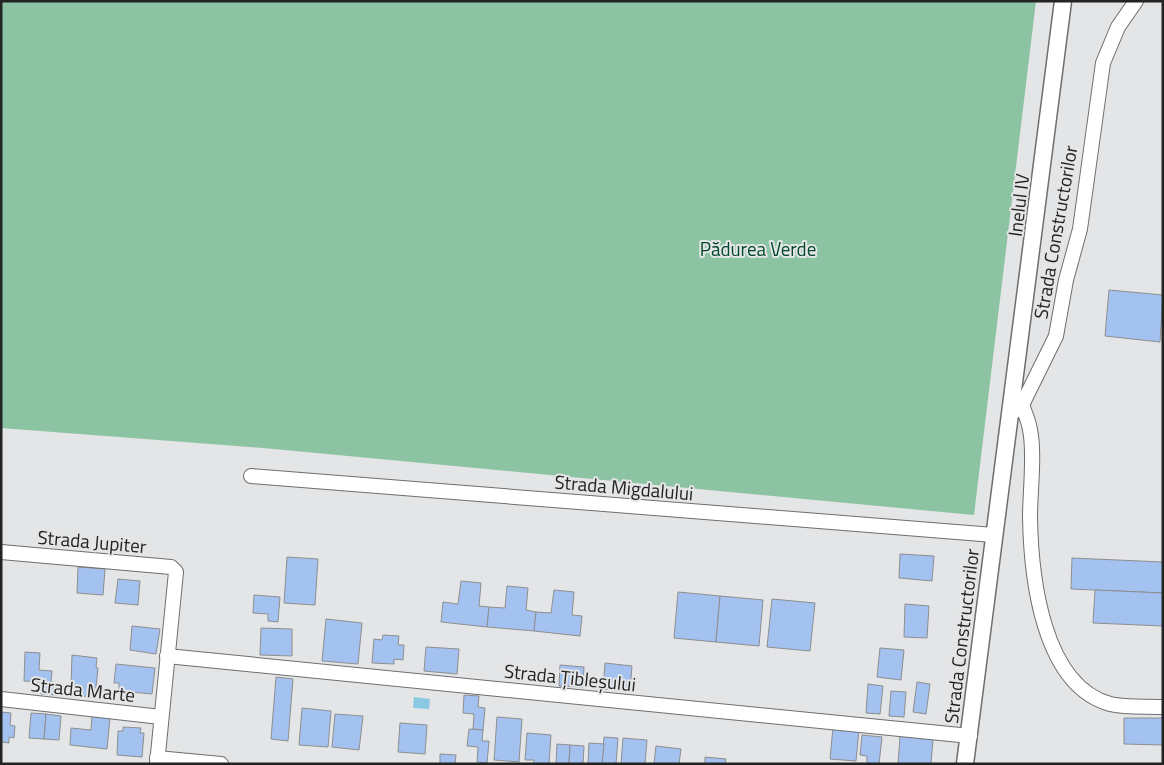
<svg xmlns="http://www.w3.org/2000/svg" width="1164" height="765" viewBox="0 0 1164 765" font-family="'Titillium Web',sans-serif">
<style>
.forest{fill:#8cc3a2}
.water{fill:#89c9e2}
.building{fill:#a3c2f0;stroke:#8e8e90}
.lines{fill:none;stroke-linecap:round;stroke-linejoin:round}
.minor-casing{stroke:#6e6e6f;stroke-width:16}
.major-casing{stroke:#6e6e6f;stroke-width:19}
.minor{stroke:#fff;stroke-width:14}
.major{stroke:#fff;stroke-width:16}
.labels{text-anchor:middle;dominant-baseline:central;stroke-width:4;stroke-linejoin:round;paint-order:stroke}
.street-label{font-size:19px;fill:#232324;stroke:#e4e5e6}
.park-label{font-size:19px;fill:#00482a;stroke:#e4e5e6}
</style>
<rect width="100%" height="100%" fill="#e4e5e6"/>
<polygon class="forest" points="1,1 1036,1 974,515 263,448 1,428"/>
<polygon class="water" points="414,697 430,699 429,709 413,708"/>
<g class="building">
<polygon points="1109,290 1163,295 1160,342 1105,336"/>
<polygon points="900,554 934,556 932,581 899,578"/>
<polygon points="287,557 318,559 315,605 284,603"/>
<polygon points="1072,558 1163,562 1163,593 1071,589"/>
<polygon points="78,567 105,569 103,595 77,593"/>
<polygon points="118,579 140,581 138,605 115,603"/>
<polygon points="461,581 481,583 479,606 489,607 487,627 441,622 443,602 458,604"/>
<polygon points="507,586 528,588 526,610 536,612 534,631 487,627 489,607 505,608"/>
<polygon points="554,590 574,592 572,615 582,616 580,636 534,631 536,612 551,613"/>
<polygon points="1095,590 1163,593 1163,626 1093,623"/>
<polygon points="678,592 720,596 716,642 674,638"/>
<polygon points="254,595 280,597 278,622 268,621 268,614 253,613"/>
<polygon points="720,596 763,600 759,646 716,642"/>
<polygon points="772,599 815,603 810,651 767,647"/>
<polygon points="905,604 929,606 927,638 904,637"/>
<polygon points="326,619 362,623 358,664 322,661"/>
<polygon points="132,626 160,629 156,654 130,650"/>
<polygon points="261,628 292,629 292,656 260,655"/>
<polygon points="383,635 399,636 398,645 404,645 403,660 394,659 394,664 372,663 374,639 382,640"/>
<polygon points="426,647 459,649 457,674 424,671"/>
<polygon points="880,648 904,650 901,680 877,677"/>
<polygon points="25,652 40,653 39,670 52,671 51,682 56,683 56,695 41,694 42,687 38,686 39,682 24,681"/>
<polygon points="72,655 97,658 96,667 98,668 95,697 82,696 83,687 71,686"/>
<polygon points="605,663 632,666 630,691 603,689"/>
<polygon points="116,664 155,668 152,694 119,691 119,683 114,683"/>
<polygon points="560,665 584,667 583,687 559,686"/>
<polygon points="276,677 293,679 288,741 271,739"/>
<polygon points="917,682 930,684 926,714 913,712"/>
<polygon points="868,684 883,686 880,714 866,713"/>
<polygon points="891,691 906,692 904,717 889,716"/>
<polygon points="464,695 479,696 478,707 485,708 483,730 473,729 474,714 463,713"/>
<polygon points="302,708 331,711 328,747 299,745"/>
<polygon points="1,712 11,713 10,725 15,726 14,738 9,737 9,743 1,742"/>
<polygon points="31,713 46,714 44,739 29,738"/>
<polygon points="46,714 61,716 59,740 44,739"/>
<polygon points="335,714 363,716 359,750 332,747"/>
<polygon points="92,716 110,718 107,749 70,745 71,728 91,730"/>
<polygon points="497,717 522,719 519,762 494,760"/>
<polygon points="1124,718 1163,718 1163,745 1124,744"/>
<polygon points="400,723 427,725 425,754 398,752"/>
<polygon points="123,727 141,728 140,733 144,733 142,757 117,755 118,731 123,731"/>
<polygon points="833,727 859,730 856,761 830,759"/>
<polygon points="469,729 483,730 482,741 489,741 487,763 477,762 478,747 467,746"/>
<polygon points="527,733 551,735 549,764 534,764 534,760 525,760"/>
<polygon points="862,735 882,737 879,764 867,764 867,756 860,755"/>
<polygon points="900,736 933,739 931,764 898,764"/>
<polygon points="604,737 618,738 616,764 602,764"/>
<polygon points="623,738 647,740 645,764 621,764"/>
<polygon points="589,743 604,744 602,764 588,764"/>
<polygon points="557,744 570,745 569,764 556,764"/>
<polygon points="570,745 584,746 583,764 569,764"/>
<polygon points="656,746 681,749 679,764 654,764"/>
<polygon points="440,754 456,755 455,764 440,764"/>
<polygon points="705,757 726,759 725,764 705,764"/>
</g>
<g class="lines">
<g class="minor-casing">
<g id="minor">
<path d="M1022 405C1025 413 1029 422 1030 430 1035 452 1030 493 1030 517 1031 576 1042 685 1110 704 1126 708 1146 706 1163 707"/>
<polyline points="1011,414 1022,405 1056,336 1066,280 1080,229 1103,63 1118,27 1136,1"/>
<polyline points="251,476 994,535"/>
<polyline points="1,552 171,567 176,572 157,764"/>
<polyline points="167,656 970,736"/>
<polyline points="1,699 161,717"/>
<polyline points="157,758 221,764"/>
</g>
</g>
<g class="major-casing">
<polyline id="major" points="965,764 1063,1"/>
</g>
<use href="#minor" class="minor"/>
<use href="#major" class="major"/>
</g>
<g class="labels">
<g class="street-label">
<text transform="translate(1018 205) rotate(-83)">Inelul IV</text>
<text transform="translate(1055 232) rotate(-80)">Strada Constructorilor</text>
<text transform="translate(624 487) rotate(5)">Strada Migdalului</text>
<text transform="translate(92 541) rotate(5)">Strada Jupiter</text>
<text transform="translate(961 636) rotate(-83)">Strada Constructorilor</text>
<text transform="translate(570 677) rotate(6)">Strada Țibleșului</text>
<text transform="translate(83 689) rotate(6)">Strada Marte</text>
</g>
<g class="park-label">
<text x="758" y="248">Pădurea Verde</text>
</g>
</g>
<rect width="1164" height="765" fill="none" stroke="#232324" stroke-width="5"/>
</svg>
